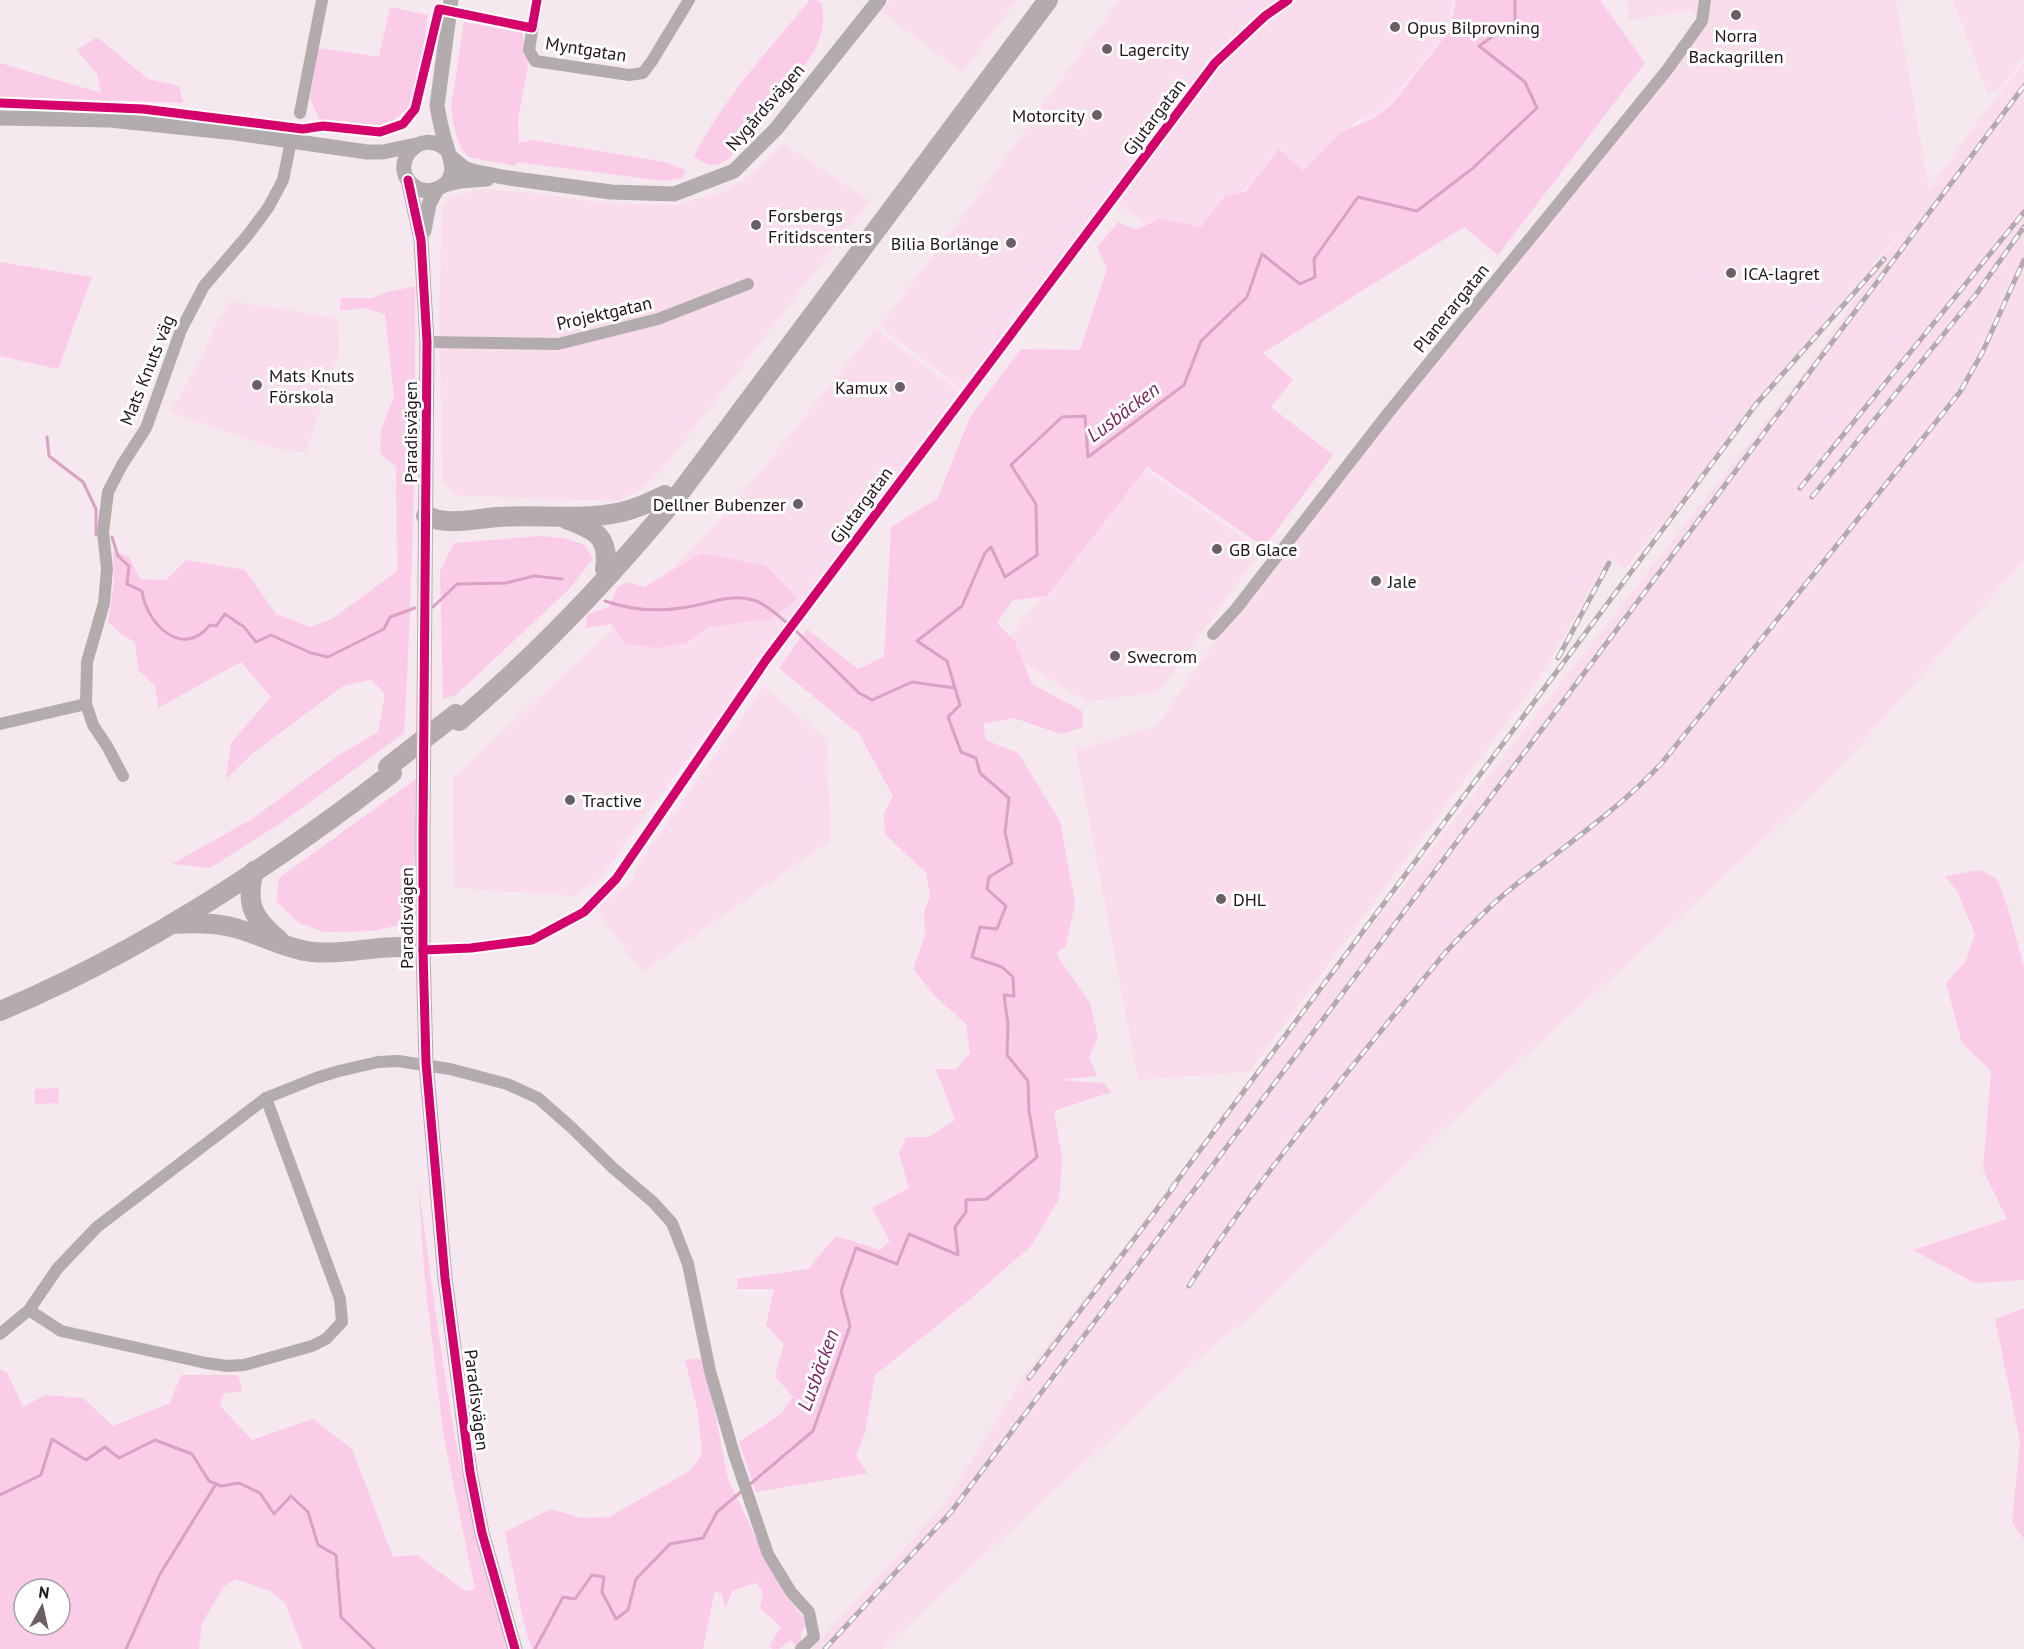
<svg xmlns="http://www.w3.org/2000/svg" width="2024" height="1649" viewBox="0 0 2024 1649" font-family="'PT Sans',sans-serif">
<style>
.built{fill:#f9dded}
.green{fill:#fbcce8;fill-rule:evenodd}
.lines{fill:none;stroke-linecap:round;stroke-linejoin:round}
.stream{stroke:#daa1c4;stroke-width:3}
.minor{stroke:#b3acaf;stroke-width:12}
.tertiary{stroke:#b3acaf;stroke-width:15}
.trunk{stroke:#b4aab0;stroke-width:20}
.rail-casing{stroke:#b2aaae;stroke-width:5}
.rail{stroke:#fff;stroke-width:3;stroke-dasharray:9;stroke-linecap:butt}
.trunk-bridge{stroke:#b4aab0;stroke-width:20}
.cycleway-casing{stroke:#fff;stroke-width:13}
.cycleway{stroke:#d6006c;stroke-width:9}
.poi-dot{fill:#6b5f66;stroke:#fff;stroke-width:2}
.labels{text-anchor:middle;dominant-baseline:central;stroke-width:6;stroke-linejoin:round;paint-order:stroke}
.poi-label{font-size:18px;fill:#20151c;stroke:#fff;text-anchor:start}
.street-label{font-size:18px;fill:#20151c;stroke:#fff}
.water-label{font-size:20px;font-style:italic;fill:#761d5b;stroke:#fff}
</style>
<rect width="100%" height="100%" fill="#f6e8ef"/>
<g class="built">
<polygon points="890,0 1017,0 962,72 881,11"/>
<polygon points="1119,0 1454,0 1448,30 1390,103 1373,116 1358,120 1308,171 1265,166 1189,254 1113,201 963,390 880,326 972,204"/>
<polygon points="1627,0 1896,0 1929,190 1970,132 2024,63 2024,560 1835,773 1708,891 1441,1131 1252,1315 1198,1358 882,1649 812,1649 944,1505 1024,1376 1311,1003 1806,370 1904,227 1625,569 1609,558 1540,677 1249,1072 1138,1080 1076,750 1157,726 1246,596 1702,21 1691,10 1628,21"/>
<polygon points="1953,0 2024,0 2024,57 2001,87 1988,94"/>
<polygon points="783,144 870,201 659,473 640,490 618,501 462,496 453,494 443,481 439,328 442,205 450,198 477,189 524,192 608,203 674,205 726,191 753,173"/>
<polygon points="231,301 338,318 339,352 306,453 272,448 170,412 202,357 217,323"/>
<polygon points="875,329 959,391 599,879 574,896 454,888 453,778 603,638 729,511"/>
<polygon points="1145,469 1261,550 1159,692 1087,702 1001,648"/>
<polygon points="764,686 827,740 831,840 642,972 595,908 631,883 640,862"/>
</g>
<g class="green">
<path d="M810 0H817L822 3C829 45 803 67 778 96H773C753 111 740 167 711 165 705 165 699 159 694 156 724 98 768 50 810 0Z"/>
<polygon points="1456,0 1600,0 1645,63 1498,255 1464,227 1263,353 1293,380 1271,407 1333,455 1264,547 1147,467 1047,596 1013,600 997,623 1015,641 1032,684 1082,711 1083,727 1061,734 1014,718 983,724 986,740 1018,753 1060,821 1075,903 1066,946 1056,954 1090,1003 1098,1037 1089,1057 1097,1076 1058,1080 1104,1083 1111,1092 1054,1111 1062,1157 1059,1199 1031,1246 968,1301 875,1375 865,1433 856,1455 867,1473 756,1492 739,1442 782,1413 793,1397 775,1376 784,1344 766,1325 774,1289 737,1289 738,1279 808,1269 836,1236 880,1250 890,1241 872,1208 909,1188 899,1153 906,1137 929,1137 955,1120 936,1069 956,1069 970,1053 966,1024 935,996 913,969 925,936 924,911 930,896 926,873 885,834 884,813 893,796 859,734 779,668 807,629 858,669 884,657 891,527 938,498 970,417 1021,349 1080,350 1107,269 1097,247 1118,222 1136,230 1159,219 1201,227 1225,196 1245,192 1279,149 1303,171 1340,133 1373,118 1391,105 1450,30"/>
<polygon points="390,7 428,15 421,64 410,106 386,127 320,120 310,98 318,48 379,57"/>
<polygon points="464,22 523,33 523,38 529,60 518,120 519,143 534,140 665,162 685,170 683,178 664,181 516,162 515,166 469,157 461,149 454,126 451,107"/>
<polygon points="97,37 148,79 179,86 183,103 0,97 0,63 101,93 97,74 77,50"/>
<polygon points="0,262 92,277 58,369 0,356"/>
<path d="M415 286C416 435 413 584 404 733L284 821 210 868 172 864 252 819 339 755 378 732 385 694 371 680 343 686 253 753 226 779 231 743 271 697 241 662 158 708 155 686 138 670 135 642 124 636 108 622 114 582 113 551 129 557 140 579 166 580 186 560 245 570 276 614 310 627 332 619 397 571 396 467 380 453 381 430 394 397 385 314 363 308 340 311 341 298H372L384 293Z"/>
<polygon points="539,536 564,538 585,545 593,559 569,589 456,695 443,699 440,571 454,543"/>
<polygon points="702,553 766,566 798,599 770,619 708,627 686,643 657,648 626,644 611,624 585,628 588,614 609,607 617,588 627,582 644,587"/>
<polygon points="416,779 414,915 399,925 374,931 324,932 299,923 276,901 279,878"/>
<polygon points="1980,870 1997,879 2008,908 2024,967 2024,1280 1975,1283 1913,1250 2007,1219 1983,1170 1991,1071 1962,1043 1946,983 1966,961 1975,934 1957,891 1945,876"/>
<polygon points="58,1088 59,1103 35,1104 35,1089"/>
<path d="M418 1183C440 1340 456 1499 510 1649H303L285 1603 272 1592 236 1579 224 1586 202 1623 199 1649H0V1369L7 1372 23 1407 45 1395 83 1398 113 1426 170 1403 181 1375H238L242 1391 224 1393 220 1406 252 1440 313 1419 352 1449 393 1557 417 1555 465 1591 475 1589 444 1439 425 1283ZM24 1589H60V1625H24Z"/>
<polygon points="2024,1308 2024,1539 2012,1523 2020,1441 1995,1319"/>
<polygon points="704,1358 728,1479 763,1553 788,1598 807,1622 801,1634 801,1640 796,1645 790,1640 779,1649 773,1649 769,1646 781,1627 760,1608 763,1593 757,1583 733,1590 725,1609 722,1595 715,1590 703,1649 532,1649 524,1624 505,1532 551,1509 581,1518 609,1517 691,1470 702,1455 698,1412 685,1360"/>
</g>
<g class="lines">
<g class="stream">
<polyline points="47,437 49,456 83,482 96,509 96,535"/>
<path d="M112 537 118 556 129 566 127 584 142 591C146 623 182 660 210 625L216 626 225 614 244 627 256 642 271 635 311 653 328 657 384 629 390 617 415 608"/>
<path d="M605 601C633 611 664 612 693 606 713 602 733 594 753 600 765 603 779 616 788 624"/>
<polyline points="433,607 457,584 506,583 534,576 562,579"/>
<polyline points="793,628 859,693 872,700 912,682 955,688"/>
<polyline points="749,1485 813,1431 850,1326 841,1291 856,1248 897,1264 909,1234 958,1255 955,1227 966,1212 966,1200 987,1199 1037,1157 1029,1111 1028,1081 1007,1055 1008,1024 1004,995 1014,996 1013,977 1002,967 972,957 980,927 997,929 1006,906 987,889 989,877 1012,863 1005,832 1009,798 980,773 976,758 961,752 948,717 960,705 947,661 917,641 962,606 985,553 991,547 1005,577 1037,555 1036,504 1011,465 1062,417 1085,416 1088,457 1184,385 1201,341 1247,297 1262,254 1300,284 1315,277 1314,259 1358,197 1417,211 1473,168 1537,108 1525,82 1479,46 1502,30 1515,27 1515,0"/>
<polyline points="0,1495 41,1475 52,1439 86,1460 105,1447 119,1458 155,1440 192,1454 209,1481 221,1486 239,1483 260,1493 274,1514 291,1496 308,1512 318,1545 336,1555 341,1617 374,1649"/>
<polyline points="126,1649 160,1574 216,1484"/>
<polyline points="535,1649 563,1597 575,1599 592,1575 604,1577 602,1592 616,1619 628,1610 636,1579 670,1544 703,1538 717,1512 742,1491"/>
</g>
<g class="minor">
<polyline points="537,0 529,50 535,61 629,75 643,73 652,61 689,0"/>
<polyline points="300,113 322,0"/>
<polyline points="427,342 558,344 658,319 748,284"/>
<polyline points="1213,634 1236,609 1389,412 1667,70 1702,21 1705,0"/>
<polyline points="0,724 86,704"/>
<polyline points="123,776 107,746 93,725 86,704 87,662 104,603 107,569 103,532 108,492 122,465 146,428 181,330 204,286 247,236 268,208 283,180 291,141"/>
<polyline points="423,950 471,948 532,940 584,912 616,879 766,660 1215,63 1265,16 1288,0"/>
<polyline points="29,1310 61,1331 206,1363 227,1366 244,1365 312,1346 326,1339 342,1322 340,1299 266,1098"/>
<polyline points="0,1334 29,1310 57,1269 97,1227 266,1098 316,1078 339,1071 378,1062 398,1061 450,1069 507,1084 538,1098 571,1127 613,1168 653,1202 672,1223 688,1264 710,1371 734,1454 768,1554 791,1592 809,1612 814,1637 801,1649"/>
</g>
<g class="tertiary">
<polyline points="0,118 110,120 236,133 367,152 383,152 416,145"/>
<path d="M448 151C419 124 387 167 414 186 420 191 429 192 436 189 462 180 449 156 444 138 441 127 439 117 437 106L451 0"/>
<polyline points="452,158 464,168 472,171 508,178 611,192 674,194 734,171 776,129 879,0"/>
<polyline points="408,180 421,240 427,342 423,831 423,950 426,1063 445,1278 470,1472 482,1533 515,1649"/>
<polyline points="444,185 460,181 487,179"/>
<polyline points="424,231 429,204 437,189"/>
</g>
<g class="trunk">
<path d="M426 516C450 526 473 519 498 517 539 514 582 521 622 512 638 508 651 502 665 495"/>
<path d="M566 519C594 529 610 536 605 569"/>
<path d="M459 721C538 654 610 578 676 498L1048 0"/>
<path d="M254 871C245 904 253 919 279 940"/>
<path d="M171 924C193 923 214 922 235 928 261 935 286 949 313 952 350 956 387 941 423 950"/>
<path d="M0 1011C139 953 273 865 392 773"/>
</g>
<g class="rail-casing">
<g id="rail">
<polyline points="1800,488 2024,212"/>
<polyline points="1812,497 1977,293 2024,227"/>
<polyline points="1558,658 1609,563"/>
<polyline points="1171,1189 1757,403 1884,259"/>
<path d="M1189 1286C1265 1168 1356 1062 1444 954 1466 930 1488 907 1513 887 1563 847 1617 811 1661 764L1960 392 1982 353 2024 260"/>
<polyline points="1029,1378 1176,1184"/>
<polyline points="825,1649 951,1512 1561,704 2024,86"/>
</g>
</g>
<use href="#rail" class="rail"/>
<polyline class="trunk-bridge" points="388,767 456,714"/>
<g class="cycleway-casing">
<g id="cycleway">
<polyline points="0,103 143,109 303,129 323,126 380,132 403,124 415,109 439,9 532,28 537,0"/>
<polyline points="408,180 421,240 427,342 423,831 423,950 426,1063 445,1278 470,1472 482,1533 515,1649"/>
<polyline points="423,950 471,948 532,940 584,912 616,879 766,660 1215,63 1265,16 1288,0"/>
</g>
</g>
<use href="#cycleway" class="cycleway"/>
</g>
<g class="poi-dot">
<circle cx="1736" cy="15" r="6"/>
<circle cx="1395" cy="27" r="6"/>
<circle cx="1107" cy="49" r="6"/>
<circle cx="1097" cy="115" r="6"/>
<circle cx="756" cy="225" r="6"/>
<circle cx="1011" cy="243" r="6"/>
<circle cx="1731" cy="273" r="6"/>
<circle cx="257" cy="385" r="6"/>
<circle cx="900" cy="387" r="6"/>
<circle cx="798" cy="504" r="6"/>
<circle cx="1217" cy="549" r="6"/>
<circle cx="1376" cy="581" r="6"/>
<circle cx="1115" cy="656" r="6"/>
<circle cx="570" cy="800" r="6"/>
<circle cx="1221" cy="899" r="6"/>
</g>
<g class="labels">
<g class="poi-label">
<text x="1407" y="27">Opus Bilprovning</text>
<text x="1736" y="35" text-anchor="middle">Norra<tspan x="1736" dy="21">Backagrillen</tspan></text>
<text x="1119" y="49">Lagercity</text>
<text x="1085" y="115" text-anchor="end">Motorcity</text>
<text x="768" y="215">Forsbergs<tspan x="768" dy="21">Fritidscenters</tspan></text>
<text x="999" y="243" text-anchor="end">Bilia Borlänge</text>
<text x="1743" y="273">ICA-lagret</text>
<text x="269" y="375">Mats Knuts<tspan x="269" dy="21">Förskola</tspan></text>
<text x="888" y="387" text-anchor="end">Kamux</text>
<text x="786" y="504" text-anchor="end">Dellner Bubenzer</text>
<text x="1229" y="549">GB Glace</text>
<text x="1388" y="581">Jale</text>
<text x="1127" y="656">Swecrom</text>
<text x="582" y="800">Tractive</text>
<text x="1233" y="899">DHL</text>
</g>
<g class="street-label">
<text transform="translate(586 49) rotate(9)">Myntgatan</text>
<text transform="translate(765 107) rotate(-49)">Nygårdsvägen</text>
<text transform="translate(1154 117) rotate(-53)">Gjutargatan</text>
<text transform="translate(1451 308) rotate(-51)">Planerargatan</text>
<text transform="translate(604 313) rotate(-13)">Projektgatan</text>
<text transform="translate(147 370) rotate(-68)">Mats Knuts väg</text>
<text transform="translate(410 432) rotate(-90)">Paradisvägen</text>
<text transform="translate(861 505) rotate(-53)">Gjutargatan</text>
<text transform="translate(406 918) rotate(-90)">Paradisvägen</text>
<text transform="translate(477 1400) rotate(83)">Paradisvägen</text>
</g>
<g class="water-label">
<text transform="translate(1123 412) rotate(-37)">Lusbäcken</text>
<text transform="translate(818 1370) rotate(-70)">Lusbäcken</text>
</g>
</g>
<g transform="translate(42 1607) rotate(8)"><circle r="28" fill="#ffffff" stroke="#a6a1a4" stroke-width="1.5"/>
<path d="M0-4.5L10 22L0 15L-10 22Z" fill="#6b5f66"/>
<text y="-9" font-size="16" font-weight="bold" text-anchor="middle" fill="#20151c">N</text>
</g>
</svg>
